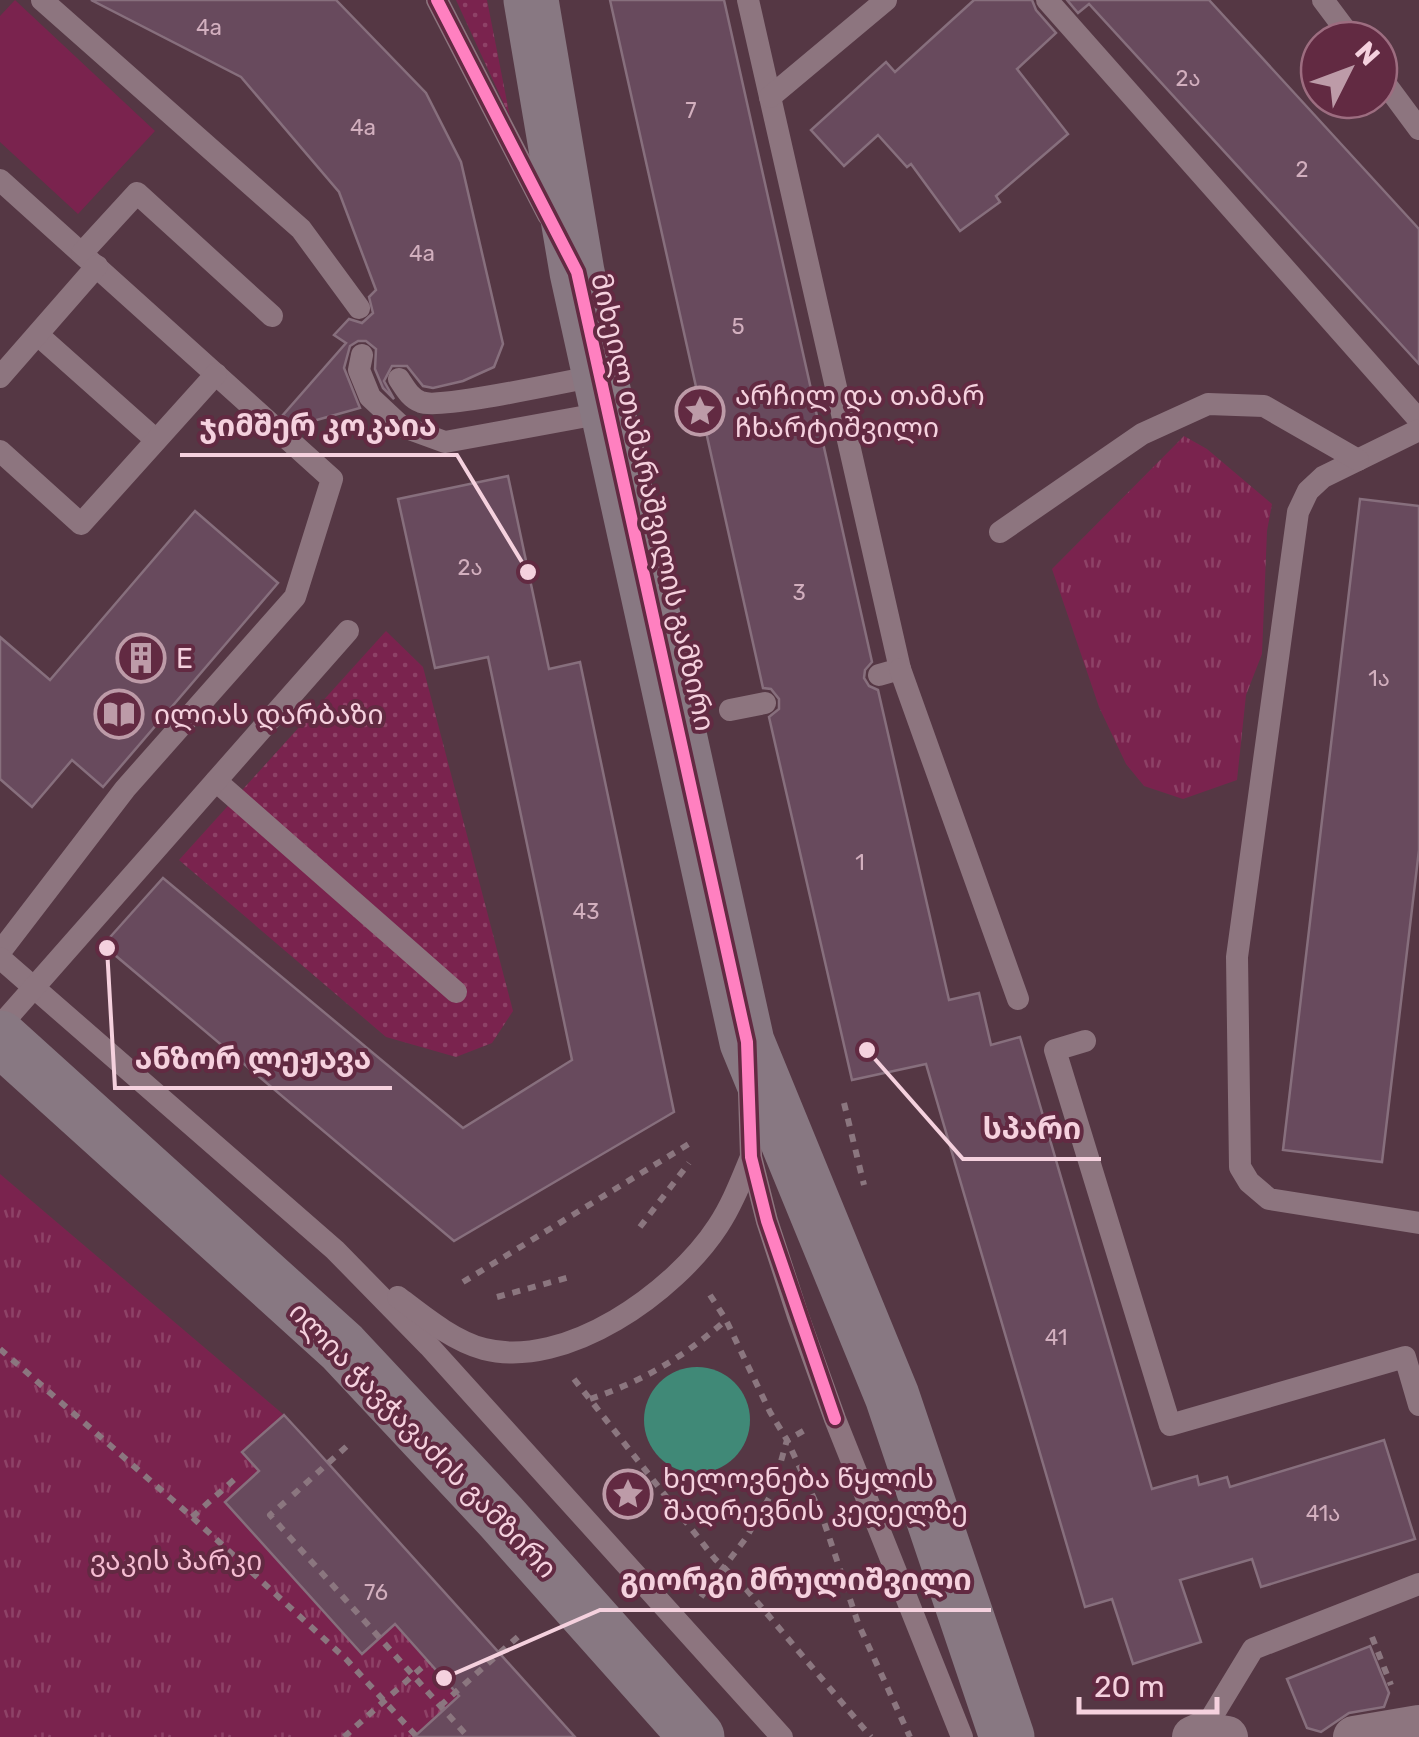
<svg xmlns="http://www.w3.org/2000/svg" width="1419" height="1737" viewBox="0 0 1419 1737" font-family="Rubik,'Noto Sans Georgian',sans-serif">
<style>
.grass{fill:url(#grass-dots)}
.park{fill:url(#park-tufts)}
.pitch{fill:#7a234e}
.water{fill:#408977}
.building{fill:#684a5d;stroke:#876f7d;stroke-width:2.5}
.lines{fill:none;stroke-linecap:round;stroke-linejoin:round}
.path{stroke:#8b767f;stroke-width:6;stroke-dasharray:8 8;stroke-linecap:butt}
.service{stroke:#8d757f;stroke-width:22}
.minor{stroke:#8d757f;stroke-width:42}
.secondary{stroke:#887882;stroke-width:55}
.cycleway-casing{stroke:#622a42;stroke-width:19}
.cycleway{stroke:#ff80c0;stroke-width:12}
.labels{text-anchor:middle;dominant-baseline:central;stroke-width:8;stroke-linejoin:round;paint-order:stroke}
.number-label{font-size:22px;fill:#d2afbe}
.poi-label{font-size:28px;fill:#f5d1de;stroke:#622a42;text-anchor:start}
.street-label{font-size:28px;fill:#f5d1de;stroke:#622a42}
.park-label{font-size:28px;fill:#f5bdd2;stroke:#622a42}
.leader{fill:none;stroke:#f5d1de;stroke-width:4}
.callout-dot{fill:#f5d1de;stroke:#622a42;stroke-width:4}
.callout-label{font-size:30px;text-anchor:middle;font-weight:bold;fill:#f5d1de;stroke:#622a42;stroke-width:8;stroke-linejoin:round;paint-order:stroke}
</style>
<defs>
<pattern id="grass-dots" width="8" height="8" patternUnits="userSpaceOnUse" patternTransform="scale(2.5)"><rect width="8" height="8" fill="#7a234e"/><path d="M2 2h.1M6 6h.1" fill="none" stroke="#8e4267" stroke-width="1.8" stroke-linecap="round"/></pattern>
<pattern id="park-tufts" width="24" height="20" patternUnits="userSpaceOnUse" patternTransform="scale(2.5)"><rect width="24" height="20" fill="#7a234e"/><path d="M3 7l-1-3M5 7V3M7 7l1-3M15 17l-1-3M17 17v-4M19 17l1-3" fill="none" stroke="#8e4267"/></pattern>
</defs>
<rect width="100%" height="100%" fill="#553744"/>
<g class="grass">
<polygon points="456,0 487,0 510,117"/>
<polygon points="386,631 423,667 513,1011 492,1043 456,1057 386,1037 179,860"/>
</g>
<g class="park">
<polygon points="1184,436 1207,449 1272,504 1267,531 1262,654 1246,695 1237,780 1183,799 1144,786 1126,764 1099,707 1052,569"/>
<polygon points="0,1174 284,1415 575,1737 0,1737"/>
</g>
<polygon class="pitch" points="15,0 155,131 78,214 0,142 0,16"/>
<circle class="water" cx="697" cy="1420" r="53"/>
<g class="building">
<polygon points="91,0 336,0 426,93 461,162 503,344 494,367 463,381 433,388 423,386 407,366 392,366 384,381 394,399 383,388 375,369 376,349 366,341 358,341 350,346 344,368 360,408 295,426 283,415 346,343 334,335 349,319 362,323 373,313 369,297 376,290 339,192 241,77"/>
<polygon points="610,0 724,0 872,662 865,670 864,678 869,686 878,690 949,1000 979,993 991,1045 1020,1037 1152,1489 1197,1476 1199,1485 1227,1477 1230,1487 1384,1440 1415,1539 1261,1587 1252,1559 1180,1580 1201,1642 1133,1664 1112,1599 1085,1607 926,1064 852,1080 769,717 779,709 779,699 771,689 763,688"/>
<polygon points="974,0 1032,0 1036,10 1056,33 1017,69 1068,134 996,196 1000,202 960,231 911,164 907,167 878,135 844,166 811,130 886,62 895,72"/>
<polygon points="1067,0 1209,0 1419,229 1419,364 1089,4 1078,13"/>
<polygon points="508,476 549,669 580,662 674,1112 454,1241 103,945 163,878 463,1128 572,1060 488,657 435,668 398,499"/>
<polygon points="1360,499 1419,506 1419,850 1382,1162 1283,1150"/>
<polygon points="195,511 278,583 103,787 72,760 32,807 0,779 0,637 50,680"/>
<polygon points="284,1415 308,1441 575,1737 414,1737 459,1696 395,1624 362,1654 225,1502 259,1471 242,1452"/>
<polygon points="1370,1646 1389,1693 1384,1707 1349,1713 1321,1732 1307,1728 1287,1679"/>
</g>
<g class="lines">
<g class="path">
<polyline points="844,1103 864,1185"/>
<polyline points="640,1227 689,1163"/>
<polyline points="463,1282 692,1142"/>
<polyline points="710,1295 726,1320 770,1412 787,1440 822,1516 858,1623 910,1737"/>
<polyline points="497,1297 570,1277"/>
<polyline points="0,1349 192,1517 346,1659 417,1737"/>
<polyline points="574,1379 715,1559 747,1590 871,1737"/>
<path d="M590 1399C643 1381 684 1357 726 1320"/>
<polyline points="293,1495 347,1446"/>
<polyline points="285,1502 270,1515 468,1737"/>
<polyline points="192,1517 236,1478"/>
<polyline points="701,1597 746,1538 772,1493 787,1440 805,1430"/>
<polyline points="1372,1637 1391,1685"/>
<polyline points="440,1706 521,1634"/>
<polyline points="344,1737 429,1661"/>
</g>
<g class="service">
<polyline points="42,0 301,229 359,308"/>
<polyline points="437,0 548,215"/>
<polyline points="748,0 900,669 879,675"/>
<polyline points="1047,0 1419,420"/>
<polyline points="1323,0 1353,40"/>
<polyline points="1379,75 1419,129"/>
<polyline points="770,97 886,0"/>
<polyline points="0,180 332,479 295,597 125,789 0,952"/>
<polyline points="82,253 137,193 272,316"/>
<polyline points="38,335 156,440"/>
<polyline points="362,355 359,370 370,397 401,426 445,442 609,412"/>
<polyline points="0,377 97,266"/>
<path d="M399 379C405 388 410 398 421 402 440 410 572 380 602 375"/>
<polyline points="1419,430 1323,477 1308,491 1298,512 1237,957 1240,1167 1249,1182 1269,1199 1419,1223"/>
<polyline points="0,451 81,524 216,374"/>
<polyline points="1000,532 1142,434 1208,404 1264,406 1358,460"/>
<polyline points="900,669 1018,999"/>
<polyline points="730,710 765,703"/>
<polyline points="216,781 456,992"/>
<polyline points="0,958 335,1250 429,1346 782,1737"/>
<polyline points="0,1026 348,631"/>
<polyline points="1085,1041 1055,1050 1170,1425 1405,1357 1419,1405"/>
<polyline points="749,1093 751,1157 767,1221 798,1316 835,1419 962,1737"/>
<path d="M398 1297C423 1316 453 1341 484 1349 566 1370 675 1292 718 1226 732 1205 741 1181 751 1157"/>
<polyline points="1202,1733 1253,1649 1419,1584"/>
</g>
<g class="minor">
<polyline points="1193,1737 1202,1733 1227,1737"/>
<polyline points="1354,1737 1419,1726"/>
</g>
<g class="secondary">
<polyline points="531,0 577,272 747,1042 892,1396 1007,1737"/>
<polyline points="0,1038 342,1347 501,1517 697,1737"/>
</g>
<g class="cycleway-casing">
<polyline id="cycleway" points="437,0 577,272 747,1042 751,1157 767,1221 835,1419"/>
</g>
<use href="#cycleway" class="cycleway"/>
</g>
<defs>
<g id="sight-ring" transform="scale(2.5)"><circle r="9.5" fill="#622a42" stroke="#bd9ba8" stroke-width="1.5"/><path d="M0-6L1.8-2.2L6-1.7L2.9 1.2L3.7 5.4L0 3.3L-3.7 5.4L-2.9 1.2L-6-1.7L-1.8-2.2Z" fill="#bd9ba8"/></g>
<g id="building-ring" transform="scale(2.5)"><circle r="9.5" fill="#622a42" stroke="#bd9ba8" stroke-width="1.5"/><path d="M-4-6H4V6H1V3H-1V6H-4ZM-2.5-4.3h1.7v1.8h-1.7ZM.8-4.3h1.7v1.8H.8ZM-2.5-1h1.7V.8h-1.7ZM.8-1h1.7V.8H.8Z" fill="#bd9ba8"/></g>
<g id="library-ring" transform="scale(2.5)"><circle r="9.5" fill="#622a42" stroke="#bd9ba8" stroke-width="1.5"/><path d="M-6-4Q-3-5.5-.7-3.5V5Q-3 3-6 4ZM6-4Q3-5.5 .7-3.5V5Q3 3 6 4Z" fill="#bd9ba8"/></g>
</defs>
<g fill-rule="evenodd">
<use href="#sight-ring" x="700" y="411"/>
<use href="#building-ring" x="141" y="658"/>
<use href="#library-ring" x="119" y="714"/>
<use href="#sight-ring" x="628" y="1494"/>
</g>
<g class="labels">
<g class="number-label">
<text x="209" y="27">4a</text>
<text x="1188" y="78">2ა</text>
<text x="691" y="110">7</text>
<text x="363" y="127">4а</text>
<text x="1302" y="169">2</text>
<text x="422" y="253">4a</text>
<text x="738" y="326">5</text>
<text x="470" y="567">2ა</text>
<text x="799" y="592">3</text>
<text x="1379" y="678">1ა</text>
<text x="860" y="862">1</text>
<text x="586" y="911">43</text>
<text x="1056" y="1337">41</text>
<text x="1323" y="1513">41ა</text>
<text x="376" y="1592">76</text>
</g>
<g class="poi-label">
<text x="735" y="395">არჩილ და თამარ<tspan x="735" dy="32">ჩხარტიშვილი</tspan></text>
<text x="176" y="658">E</text>
<text x="154" y="714">ილიას დარბაზი</text>
<text x="663" y="1478">ხელოვნება წყლის<tspan x="663" dy="32">შადრევნის კედელზე</tspan></text>
</g>
<g class="street-label">
<text transform="translate(653 502) rotate(77)">მიხეილ თამარაშვილის გამზირი</text>
<text transform="translate(423 1440) rotate(46)">ილია ჭავჭავაძის გამზირი</text>
</g>
<g class="park-label">
<text x="176" y="1560">ვაკის პარკი</text>
</g>
</g>
<path class="leader" d="M528 572L457 455H180M107 948L115 1088H392M867 1050L963 1159H1101M444 1678L600 1610H991"/>
<g class="callout-dot">
<circle cx="528" cy="572" r="10"/>
<circle cx="107" cy="948" r="10"/>
<circle cx="867" cy="1050" r="10"/>
<circle cx="444" cy="1678" r="10"/>
</g>
<g class="callout-label">
<text x="318" y="436">ჯიმშერ კოკაია</text>
<text x="253" y="1069">ანზორ ლეჟავა</text>
<text x="1032" y="1139">სპარი</text>
<text x="796" y="1590">გიორგი მრულიშვილი</text>
</g>
<g transform="translate(1349 70) rotate(48)"><circle r="48" fill="#622a42" stroke="#9d6d80" stroke-width="2.5"/>
<path d="M0-8L18 38L0 25L-18 38Z" fill="#bd9ba8"/>
<text y="-15" font-size="28" font-weight="bold" text-anchor="middle" fill="#f5d1de">N</text>
</g>
<path d="M1079 1697v15h138v-15" fill="none" stroke="#f5d1de" stroke-width="5"/>
<text x="1094" y="1697" font-size="30" fill="#f5d1de" stroke="#622a42" stroke-width="8" paint-order="stroke">20 m</text>
</svg>
